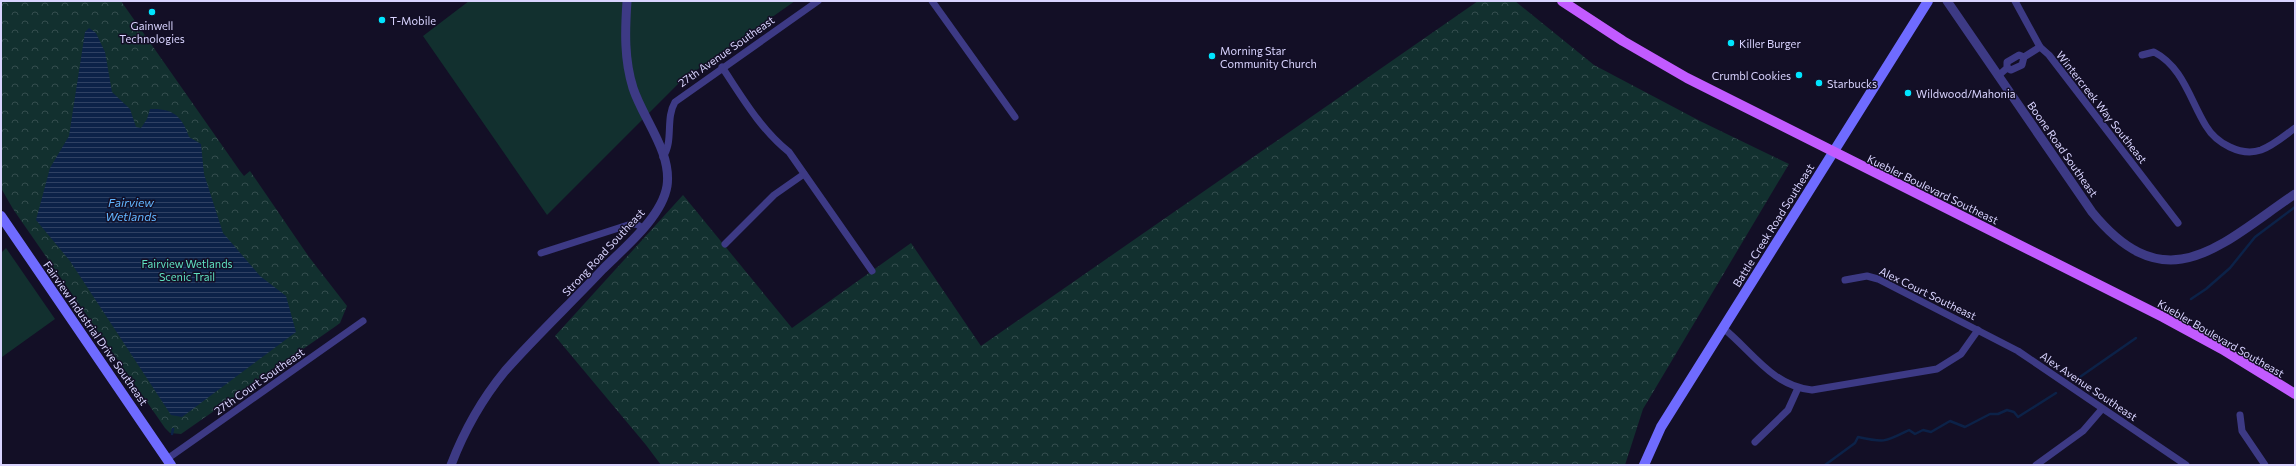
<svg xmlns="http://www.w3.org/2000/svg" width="2296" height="466" viewBox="0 0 2296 466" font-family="Commissioner,sans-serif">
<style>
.green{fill:#12302f}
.forest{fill:url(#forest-crowns)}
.water{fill:url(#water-rules)}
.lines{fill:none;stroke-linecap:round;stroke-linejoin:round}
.stream{stroke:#0c2248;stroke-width:2.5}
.minor{stroke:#3d3a85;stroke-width:7}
.tertiary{stroke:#3d3a85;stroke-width:9}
.secondary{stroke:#6f6bff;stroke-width:10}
.primary{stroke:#c25bff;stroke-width:10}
.poi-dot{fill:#00e5ff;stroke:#130f26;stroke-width:1.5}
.labels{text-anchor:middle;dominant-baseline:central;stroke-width:3;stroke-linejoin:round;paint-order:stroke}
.poi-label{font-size:11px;fill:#d9d4ff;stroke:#130f26;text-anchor:start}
.street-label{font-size:11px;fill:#d9d4ff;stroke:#130f26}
.park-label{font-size:11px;fill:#5fe0c0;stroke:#130f26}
.water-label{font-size:12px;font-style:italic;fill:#62b6ff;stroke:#130f26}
</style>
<defs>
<pattern id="forest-crowns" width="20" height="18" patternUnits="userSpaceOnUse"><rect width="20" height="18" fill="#12302f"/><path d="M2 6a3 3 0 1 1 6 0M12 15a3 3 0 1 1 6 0" fill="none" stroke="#344d4e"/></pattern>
<pattern id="water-rules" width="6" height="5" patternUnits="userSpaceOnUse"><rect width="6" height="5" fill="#0c2248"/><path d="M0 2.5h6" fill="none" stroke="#2f4163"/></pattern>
</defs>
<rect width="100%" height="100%" fill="#130f26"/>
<g class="green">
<polygon points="469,1 795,1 681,81 547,215 423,36"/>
<polygon points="6,248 55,319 2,357 1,253"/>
</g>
<g class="forest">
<polygon points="1,1 121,1 240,171 244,176 250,171 309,257 347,306 340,323 336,326 181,434 170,433 165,428 13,209 1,188"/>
<polygon points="1478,1 1515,1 1594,65 1700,121 1789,164 1643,409 1625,465 661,465 646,445 555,336 683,195 792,328 911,243 981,346"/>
</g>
<path class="water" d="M89 28 96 33 105 52 112 92 130 109 136 127 141 128 147 119 150 109C173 108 182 116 189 137L201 144 204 174 223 233 260 276 286 296 296 332 182 417 171 415 70 261 36 220 50 168 69 136 85 32Z"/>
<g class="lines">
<g class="stream">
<polyline points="2191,299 2206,289 2230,268 2255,237 2295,207"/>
<polyline points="2077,379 2136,338"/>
<polyline points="172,434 173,429"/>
<path d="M1825 465 1855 443 1858 437C1885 443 1885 442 1909 430L1915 434 1923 430 1931 432 1950 421 1965 427 1990 414H1998L2007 410 2014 412 2018 417 2056 393"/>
</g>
<g class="minor">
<polyline points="932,1 1015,117"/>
<polyline points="2015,1 2040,47 2049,55 2178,223"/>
<path d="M2142 55 2154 52C2183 67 2190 100 2206 126 2216 143 2241 157 2261 150 2274 145 2284 136 2295 128"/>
<polyline points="2024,57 2040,47"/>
<path d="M722 67C742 97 761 130 789 152L872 271"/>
<polyline points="2007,68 2011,70 2022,65 2024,57"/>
<polyline points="1998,76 2007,68 2007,62 2019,55 2024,57"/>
<path d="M663 157C674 141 665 119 675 102L818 1"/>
<polyline points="725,244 774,195 804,174"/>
<polyline points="541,253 628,225 636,224 643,228"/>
<polyline points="1845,280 1867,276 1878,279 2018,351 2186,465"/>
<path d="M1723 328C1752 351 1772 386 1812 390L1937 369 1961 354 1978 330"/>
<polyline points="2240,415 2242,431 2265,465"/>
<polyline points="1755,442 1788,410 1798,388"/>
<polyline points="167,459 363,321"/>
<polyline points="2036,465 2083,431 2102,409"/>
</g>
<g class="tertiary">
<path d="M1947 1 2092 212C2167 304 2221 244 2295 194"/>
<path d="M451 465C464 431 482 399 505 371 536 336 571 303 603 269 624 248 662 217 667 186 672 152 643 119 633 88 624 59 625 31 627 1"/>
</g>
<g class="secondary">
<polyline points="1,216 171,465"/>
<polyline points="1644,465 1661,427 1928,1"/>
</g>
<polyline class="primary" points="1562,1 1623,41 1687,78 2163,317 2222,349 2295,394"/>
</g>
<g class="poi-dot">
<circle cx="152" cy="12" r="4"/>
<circle cx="382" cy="20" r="4"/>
<circle cx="1731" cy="43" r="4"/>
<circle cx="1212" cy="56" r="4"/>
<circle cx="1799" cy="75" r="4"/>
<circle cx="1819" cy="83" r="4"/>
<circle cx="1908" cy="93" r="4"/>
</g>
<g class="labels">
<g class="poi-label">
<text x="390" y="20">T-Mobile</text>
<text x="152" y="25" text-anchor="middle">Gainwell<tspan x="152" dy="13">Technologies</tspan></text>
<text x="1739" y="43">Killer Burger</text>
<text x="1220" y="50">Morning Star<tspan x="1220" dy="13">Community Church</tspan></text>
<text x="1791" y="75" text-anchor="end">Crumbl Cookies</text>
<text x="1827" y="83">Starbucks</text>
<text x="1916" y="93">Wildwood/Mahonia</text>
</g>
<g class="street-label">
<text transform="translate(726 51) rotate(-35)">27th Avenue Southeast</text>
<text transform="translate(2102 107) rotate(52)">Wintercreek Way Southeast</text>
<text transform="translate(2063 149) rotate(55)">Boone Road Southeast</text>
<text transform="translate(1933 189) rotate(26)">Kuebler Boulevard Southeast</text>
<text transform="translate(1773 225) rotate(-58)">Battle Creek Road Southeast</text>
<text transform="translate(603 252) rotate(-47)">Strong Road Southeast</text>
<text transform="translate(1928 293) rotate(26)">Alex Court Southeast</text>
<text transform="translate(96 333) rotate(55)">Fairview Industrial Drive Southeast</text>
<text transform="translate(2221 338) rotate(30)">Kuebler Boulevard Southeast</text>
<text transform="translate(259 381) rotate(-35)">27th Court Southeast</text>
<text transform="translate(2089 386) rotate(34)">Alex Avenue Southeast</text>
</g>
<g class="park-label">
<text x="187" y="263">Fairview Wetlands<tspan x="187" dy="13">Scenic Trail</tspan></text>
</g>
<g class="water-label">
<text x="131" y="202">Fairview<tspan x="131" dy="14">Wetlands</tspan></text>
</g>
</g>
<rect width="2296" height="466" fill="none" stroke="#d9d4ff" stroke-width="4"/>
</svg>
